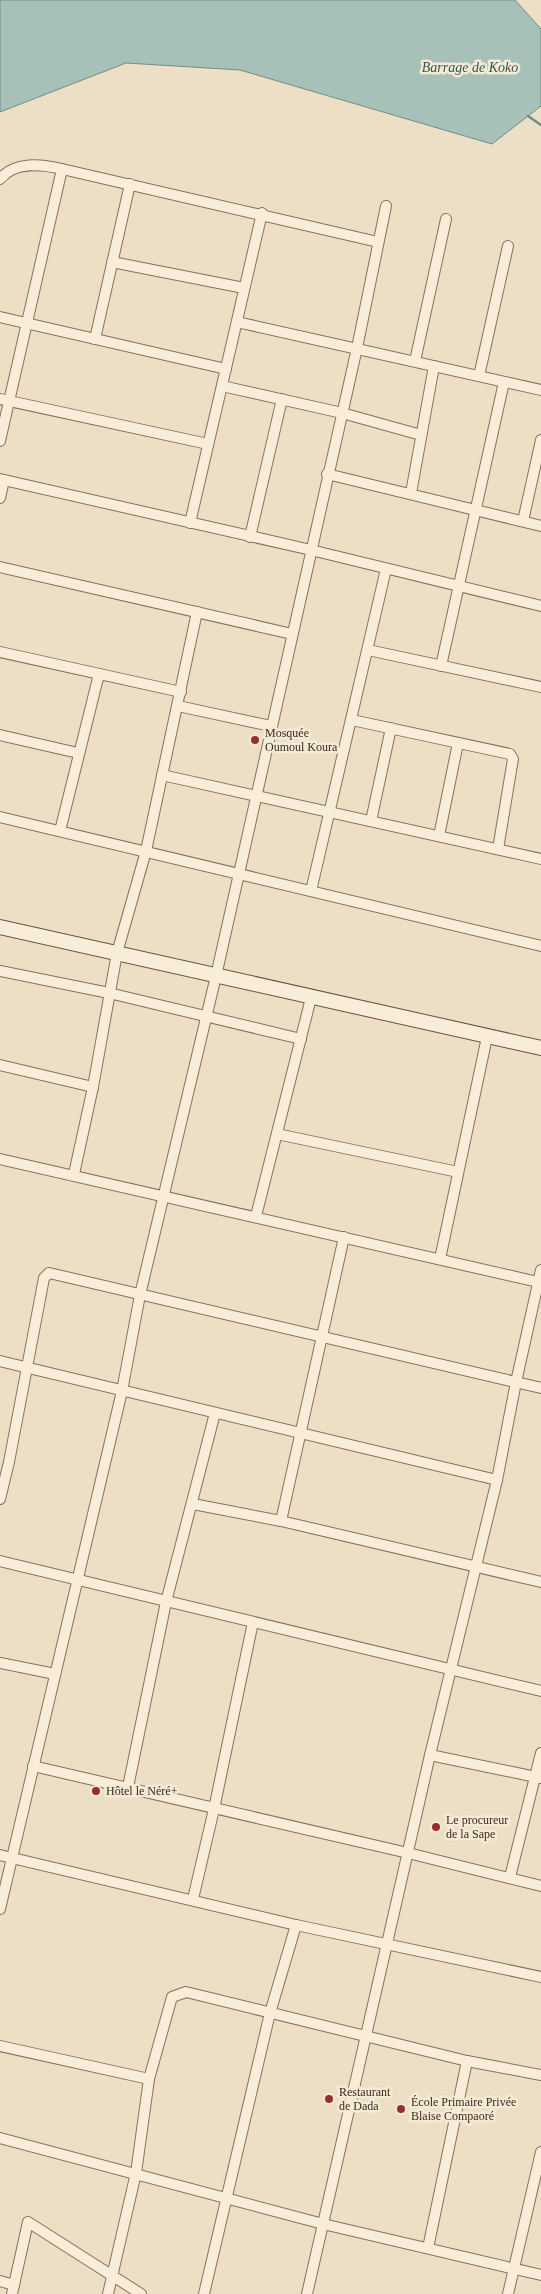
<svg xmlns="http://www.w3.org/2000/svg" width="541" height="2294" viewBox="0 0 541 2294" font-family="'Times New Roman',serif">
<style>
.water{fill:#a7c1b8;stroke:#6e8f85}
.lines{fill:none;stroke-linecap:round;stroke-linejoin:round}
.stream{stroke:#6e8f85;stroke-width:2.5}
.street-casing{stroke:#88705c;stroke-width:12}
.secondary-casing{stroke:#6a523f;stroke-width:16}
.street{stroke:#f8edd8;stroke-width:10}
.secondary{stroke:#f8edd8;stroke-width:14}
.poi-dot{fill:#962d34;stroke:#f5ead5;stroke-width:2}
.labels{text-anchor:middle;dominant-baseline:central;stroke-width:5;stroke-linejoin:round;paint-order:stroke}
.poi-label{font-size:12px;fill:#382a1f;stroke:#f5ead5;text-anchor:start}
.water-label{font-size:14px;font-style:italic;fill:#2f5853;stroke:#f5ead5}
</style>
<rect width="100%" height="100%" fill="#eddfc5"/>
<polygon class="water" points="0,0 515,0 541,29 541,106 492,144 240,70 126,63 0,112"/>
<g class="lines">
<polyline class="stream" points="528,116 541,125"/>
<g class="street-casing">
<g id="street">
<path d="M0 179C15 161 41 164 62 169"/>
<polyline points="112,262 244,288"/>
<polyline points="0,317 226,369"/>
<polyline points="237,322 541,390"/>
<polyline points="95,339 130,184"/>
<polyline points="415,361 446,219"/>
<polyline points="479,376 508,246"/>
<polyline points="222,386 342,413 421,435"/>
<polyline points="0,399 208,444"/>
<polyline points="0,441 62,169 378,242"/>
<polyline points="327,474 541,526"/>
<polyline points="0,479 311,550 541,606"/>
<polyline points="411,493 434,366"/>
<polyline points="0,498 4,480"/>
<polyline points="523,521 541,440"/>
<polyline points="190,523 262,213"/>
<polyline points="250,537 282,399"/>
<polyline points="0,567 292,634"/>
<polyline points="368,650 541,687"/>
<polyline points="0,652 181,692"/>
<polyline points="441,666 504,382"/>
<polyline points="178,706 271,726"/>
<polyline points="352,720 510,754 513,759 498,849"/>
<polyline points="0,735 78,753"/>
<polyline points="162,775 541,859"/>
<polyline points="0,817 541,946"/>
<polyline points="371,821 391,728"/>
<polyline points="60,831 99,674"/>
<polyline points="439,836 458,743"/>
<polyline points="311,891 386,569"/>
<polyline points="0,971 109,993 301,1039"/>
<polyline points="0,1065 93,1087"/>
<polyline points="277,1134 458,1172"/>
<polyline points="0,1159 538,1282"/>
<polyline points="74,1174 93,1087 117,953 146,851 197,612"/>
<polyline points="256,1216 311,998"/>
<polyline points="440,1259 487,1037"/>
<polyline points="0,1361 497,1480"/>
<polyline points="0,1499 9,1462 44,1278 49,1273 541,1388"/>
<polyline points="193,1504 281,1521 541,1582"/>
<polyline points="281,1521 344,1237"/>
<polyline points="0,1561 541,1691"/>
<polyline points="0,1663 55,1674"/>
<polyline points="430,1755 541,1778"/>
<polyline points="33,1766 408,1853 541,1886"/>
<polyline points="128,1787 166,1602 215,1413"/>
<polyline points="0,1855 296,1925 541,1977"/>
<polyline points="510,1877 541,1753"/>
<polyline points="193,1899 214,1809 253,1622"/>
<polyline points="0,1909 122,1391 140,1295 216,976 357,348 386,206"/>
<polyline points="0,2046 149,2079"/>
<polyline points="0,2138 323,2224 541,2275"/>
<polyline points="428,2248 467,2061"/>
<polyline points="0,2281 14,2285"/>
<polyline points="12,2294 28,2222 141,2294"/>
<polyline points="108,2294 136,2173 149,2079 172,1997 186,1992 467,2061 541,2075"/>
<polyline points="204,2294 270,2013 296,1925"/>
<polyline points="307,2294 430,1755 497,1480 516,1382 541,1270"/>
<polyline points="508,2294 541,2152"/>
</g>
</g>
<g class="secondary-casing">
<polyline id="secondary" points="0,927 541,1048"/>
</g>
<use href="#street" class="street"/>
<use href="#secondary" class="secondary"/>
</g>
<g class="poi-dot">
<circle cx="255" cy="740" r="5"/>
<circle cx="96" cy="1791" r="5"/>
<circle cx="436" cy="1827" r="5"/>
<circle cx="329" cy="2099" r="5"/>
<circle cx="401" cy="2109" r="5"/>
</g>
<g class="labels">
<g class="poi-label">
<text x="265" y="733">Mosquée<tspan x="265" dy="14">Oumoul Koura</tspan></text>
<text x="106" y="1791">Hôtel le Néré+</text>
<text x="446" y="1820">Le procureur<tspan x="446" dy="14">de la Sape</tspan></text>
<text x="339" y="2092">Restaurant<tspan x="339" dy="14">de Dada</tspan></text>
<text x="411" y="2102">École Primaire Privée<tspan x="411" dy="14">Blaise Compaoré</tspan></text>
</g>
<g class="water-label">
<text x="470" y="67">Barrage de Koko</text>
</g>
</g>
</svg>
